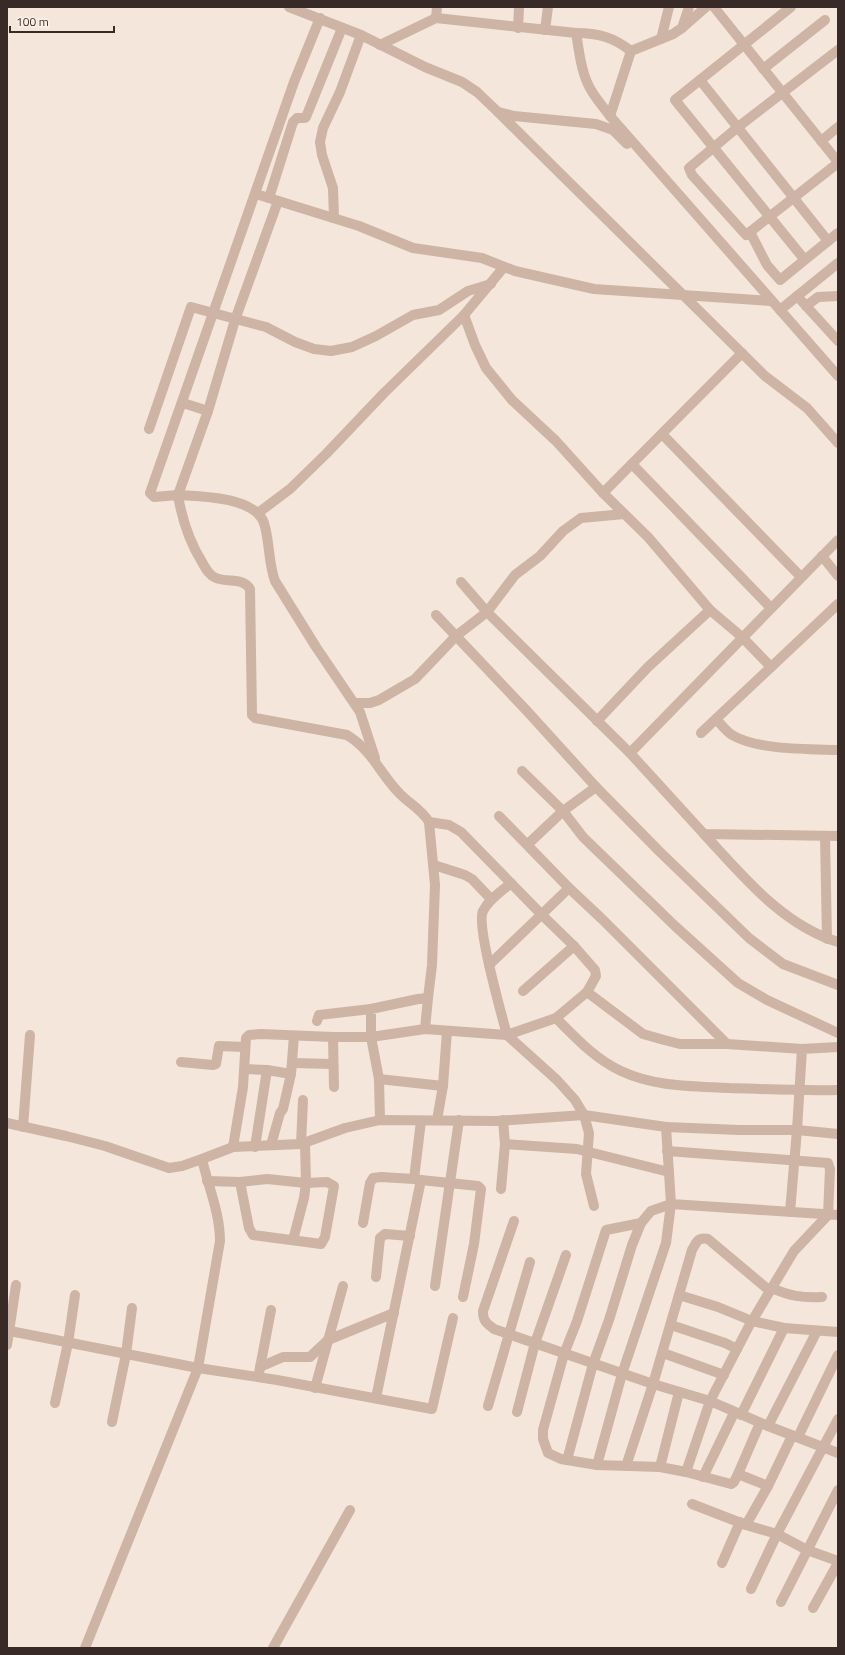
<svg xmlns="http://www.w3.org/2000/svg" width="845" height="1655" viewBox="0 0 845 1655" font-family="'Titillium Web',sans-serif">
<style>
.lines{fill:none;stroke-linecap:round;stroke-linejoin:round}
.minor{stroke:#cdb4a5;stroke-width:10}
</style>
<rect width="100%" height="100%" fill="#f4e6da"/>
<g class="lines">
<g class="minor">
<polyline points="289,7 361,35 425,67 462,82 477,92 498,112 514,116 596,124 613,130 627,144"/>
<polyline points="714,7 838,162"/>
<polyline points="791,7 675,100 804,259"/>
<path d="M320 18 294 82 150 493 154 497 178 495C182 520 189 541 202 562 206 569 209 575 216 578 228 583 243 577 250 589L252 715 255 718 347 735C373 751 380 774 400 794 410 804 422 810 429 822L435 885 432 965 428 998"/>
<polyline points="436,18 437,7"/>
<polyline points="518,28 519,7"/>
<polyline points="682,28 689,7"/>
<polyline points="545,30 548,7"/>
<path d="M576 33C598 33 613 37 631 51"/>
<polyline points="661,39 669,7"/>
<path d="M380 45 436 18 576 33C579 49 580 67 587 82 592 95 602 105 610 116L838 376"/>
<polyline points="838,50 738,127 689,168 692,175 746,235 838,163"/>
<polyline points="763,69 825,20"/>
<polyline points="700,80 828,241"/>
<polyline points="498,112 765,376 807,408 838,443"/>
<polyline points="610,116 631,51 673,34 682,28 706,7"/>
<polyline points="821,141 838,127"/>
<polyline points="256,194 359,226 413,248 482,258 515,271 594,289 771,301"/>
<polyline points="269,198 293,122 297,118 305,118 306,117 342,28"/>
<path d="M278 201 235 320 208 411 178 495C201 496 255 497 264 523 270 542 268 562 275 581L316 647 360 712 375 758"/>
<polyline points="334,218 333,188 322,155 320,142 323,128 340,92 361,35"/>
<polyline points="750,232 767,265 780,280 838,233"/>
<polyline points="797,296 838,341"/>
<polyline points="806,306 818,297 838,296"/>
<polyline points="780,310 838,263"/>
<polyline points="464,315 475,345 486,368 512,400 556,441 603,493 648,537 710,610 742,637 771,667"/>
<polyline points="183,403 208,411"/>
<polyline points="149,429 191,307 266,327 295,342 314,349 331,351 352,347 376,336 413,315 439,310 468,291 491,284"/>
<polyline points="662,434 801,577"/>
<polyline points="632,464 771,608"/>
<polyline points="603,493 742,353"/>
<polyline points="258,513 290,489 326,454 384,393 464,315 504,267"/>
<polyline points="822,556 838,576"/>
<polyline points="461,582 487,612 630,753 704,834 838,836"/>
<polyline points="436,615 527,711 596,787"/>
<polyline points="355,703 370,703 379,700 415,679 456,636 487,612 515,575 540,556 563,531 581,518 624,514"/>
<path d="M716 719C721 724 727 733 734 736 759 750 809 749 838 750"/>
<polyline points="597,721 648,667 710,610"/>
<polyline points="701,733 838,604"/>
<polyline points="630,753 838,540"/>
<polyline points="522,771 563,811 528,844"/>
<polyline points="499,816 569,888 602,919 727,1044"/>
<polyline points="429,822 449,825 461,832 542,915 574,946 595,970 596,976 587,992 643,1034 664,1040 680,1044 727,1044 802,1049"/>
<path d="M704 834C742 875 782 925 838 942"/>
<polyline points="825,836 827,939"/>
<polyline points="434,865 465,875 472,879 491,899"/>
<path d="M511 883C501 892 489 899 483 911 476 925 502 1016 507 1035L556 1018 587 992"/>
<polyline points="489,965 569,888"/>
<polyline points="838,985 783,964 749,938 659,851 596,787 563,811 583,837 675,926 738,983 767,1000 838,1033"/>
<polyline points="523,991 574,946"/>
<path d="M556 1018C576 1038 595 1059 621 1071 655 1087 692 1086 729 1088 765 1089 801 1091 838 1090"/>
<polyline points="317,1021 319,1015 371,1009"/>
<polyline points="333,1037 334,1087"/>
<polyline points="181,1062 213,1065 216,1064 219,1046 245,1047"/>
<polyline points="292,1063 332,1064"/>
<polyline points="245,1069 267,1070 291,1074"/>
<polyline points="379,1079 443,1086"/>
<polyline points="380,1120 379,1079 371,1037 425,1029 507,1035 557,1080 575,1100 584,1115 589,1133 586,1174 594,1206"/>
<polyline points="437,1120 443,1086 447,1031"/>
<polyline points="7,1123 66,1136 105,1146 169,1168 182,1166 202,1159"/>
<polyline points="23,1127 30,1035"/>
<polyline points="666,1127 739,1130 797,1130 802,1049 838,1047"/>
<polyline points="301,1144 303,1100"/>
<polyline points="505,1144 577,1149 669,1172"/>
<polyline points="271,1145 280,1113 283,1109 291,1074 294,1036"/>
<polyline points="233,1147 243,1087 246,1038 249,1035 261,1034 333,1037 371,1037 371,1009 418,999 428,998 425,1029"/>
<polyline points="255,1147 267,1070"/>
<polyline points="667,1151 828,1163 830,1169 828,1215 794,1251 749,1326 710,1401 768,1426 838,1453"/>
<polyline points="421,1180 478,1186 481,1189 474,1244 463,1297"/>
<polyline points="207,1181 240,1182 267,1179 306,1183 327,1182 334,1186 325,1237 321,1244 253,1235 249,1228 240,1182"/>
<polyline points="501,1189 505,1144 503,1120"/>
<polyline points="790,1212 797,1130 838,1134"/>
<path d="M514 1221 483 1311C483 1321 486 1323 494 1329L653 1384 626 1466"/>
<polyline points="363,1223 370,1183 373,1178 381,1177 414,1179"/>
<polyline points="641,1223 606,1230 577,1321 564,1354 543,1430 543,1439 548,1453 561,1459 597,1465 660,1467 686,1472 731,1484 734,1482 738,1474 760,1423"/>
<polyline points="293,1240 304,1198 306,1183 305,1143"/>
<polyline points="376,1277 380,1238 385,1234 410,1236"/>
<polyline points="435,1286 459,1120"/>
<path d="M772 1288C789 1296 803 1298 822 1297"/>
<polyline points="679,1295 718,1307 752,1321 784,1328 838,1332"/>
<path d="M453 1318 432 1409 277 1380 198 1368 220 1241C220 1213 208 1186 202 1159L233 1147 301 1144 345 1128 380 1120 496 1121 584 1115 666 1127 671 1204 838 1215"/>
<polyline points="671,1325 725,1343 737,1349"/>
<polyline points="10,1331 198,1368 85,1648"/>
<polyline points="7,1345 16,1285"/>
<polyline points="663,1353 724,1375"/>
<polyline points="260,1367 283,1357 310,1357 328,1340 394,1313"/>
<polyline points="259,1373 271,1310"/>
<polyline points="315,1388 343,1286"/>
<polyline points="376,1398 421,1180 414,1179 421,1121"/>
<polyline points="55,1403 68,1343 75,1295"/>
<polyline points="488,1406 530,1262"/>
<polyline points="517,1412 535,1343 566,1255"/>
<polyline points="741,1415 784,1328"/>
<polyline points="112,1422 126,1354 132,1308"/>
<polyline points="768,1426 817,1331"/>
<polyline points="798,1437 838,1355"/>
<polyline points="567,1460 593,1364 609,1320 632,1245 641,1223 651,1211 671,1204 666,1243 622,1374 597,1465"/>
<polyline points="660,1467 679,1392"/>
<path d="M686 1472 710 1401 653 1384 692 1250C697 1242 697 1237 708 1239L770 1291"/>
<polyline points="738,1474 768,1486"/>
<polyline points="703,1477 734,1413"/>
<polyline points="692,1504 746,1525 777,1534 807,1550 838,1561"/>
<polyline points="746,1525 768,1486 792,1436"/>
<polyline points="722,1563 740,1522"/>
<polyline points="751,1589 777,1534 838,1419"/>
<polyline points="781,1602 838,1490"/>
<polyline points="813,1608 838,1563"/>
<polyline points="273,1648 350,1510"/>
</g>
</g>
<rect width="845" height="1655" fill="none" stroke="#382b27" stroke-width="16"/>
<path d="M10 26v6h104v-6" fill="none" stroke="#382b27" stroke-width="2"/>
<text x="16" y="26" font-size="12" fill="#382b27" stroke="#fbf0e7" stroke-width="3" paint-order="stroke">100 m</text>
</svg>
